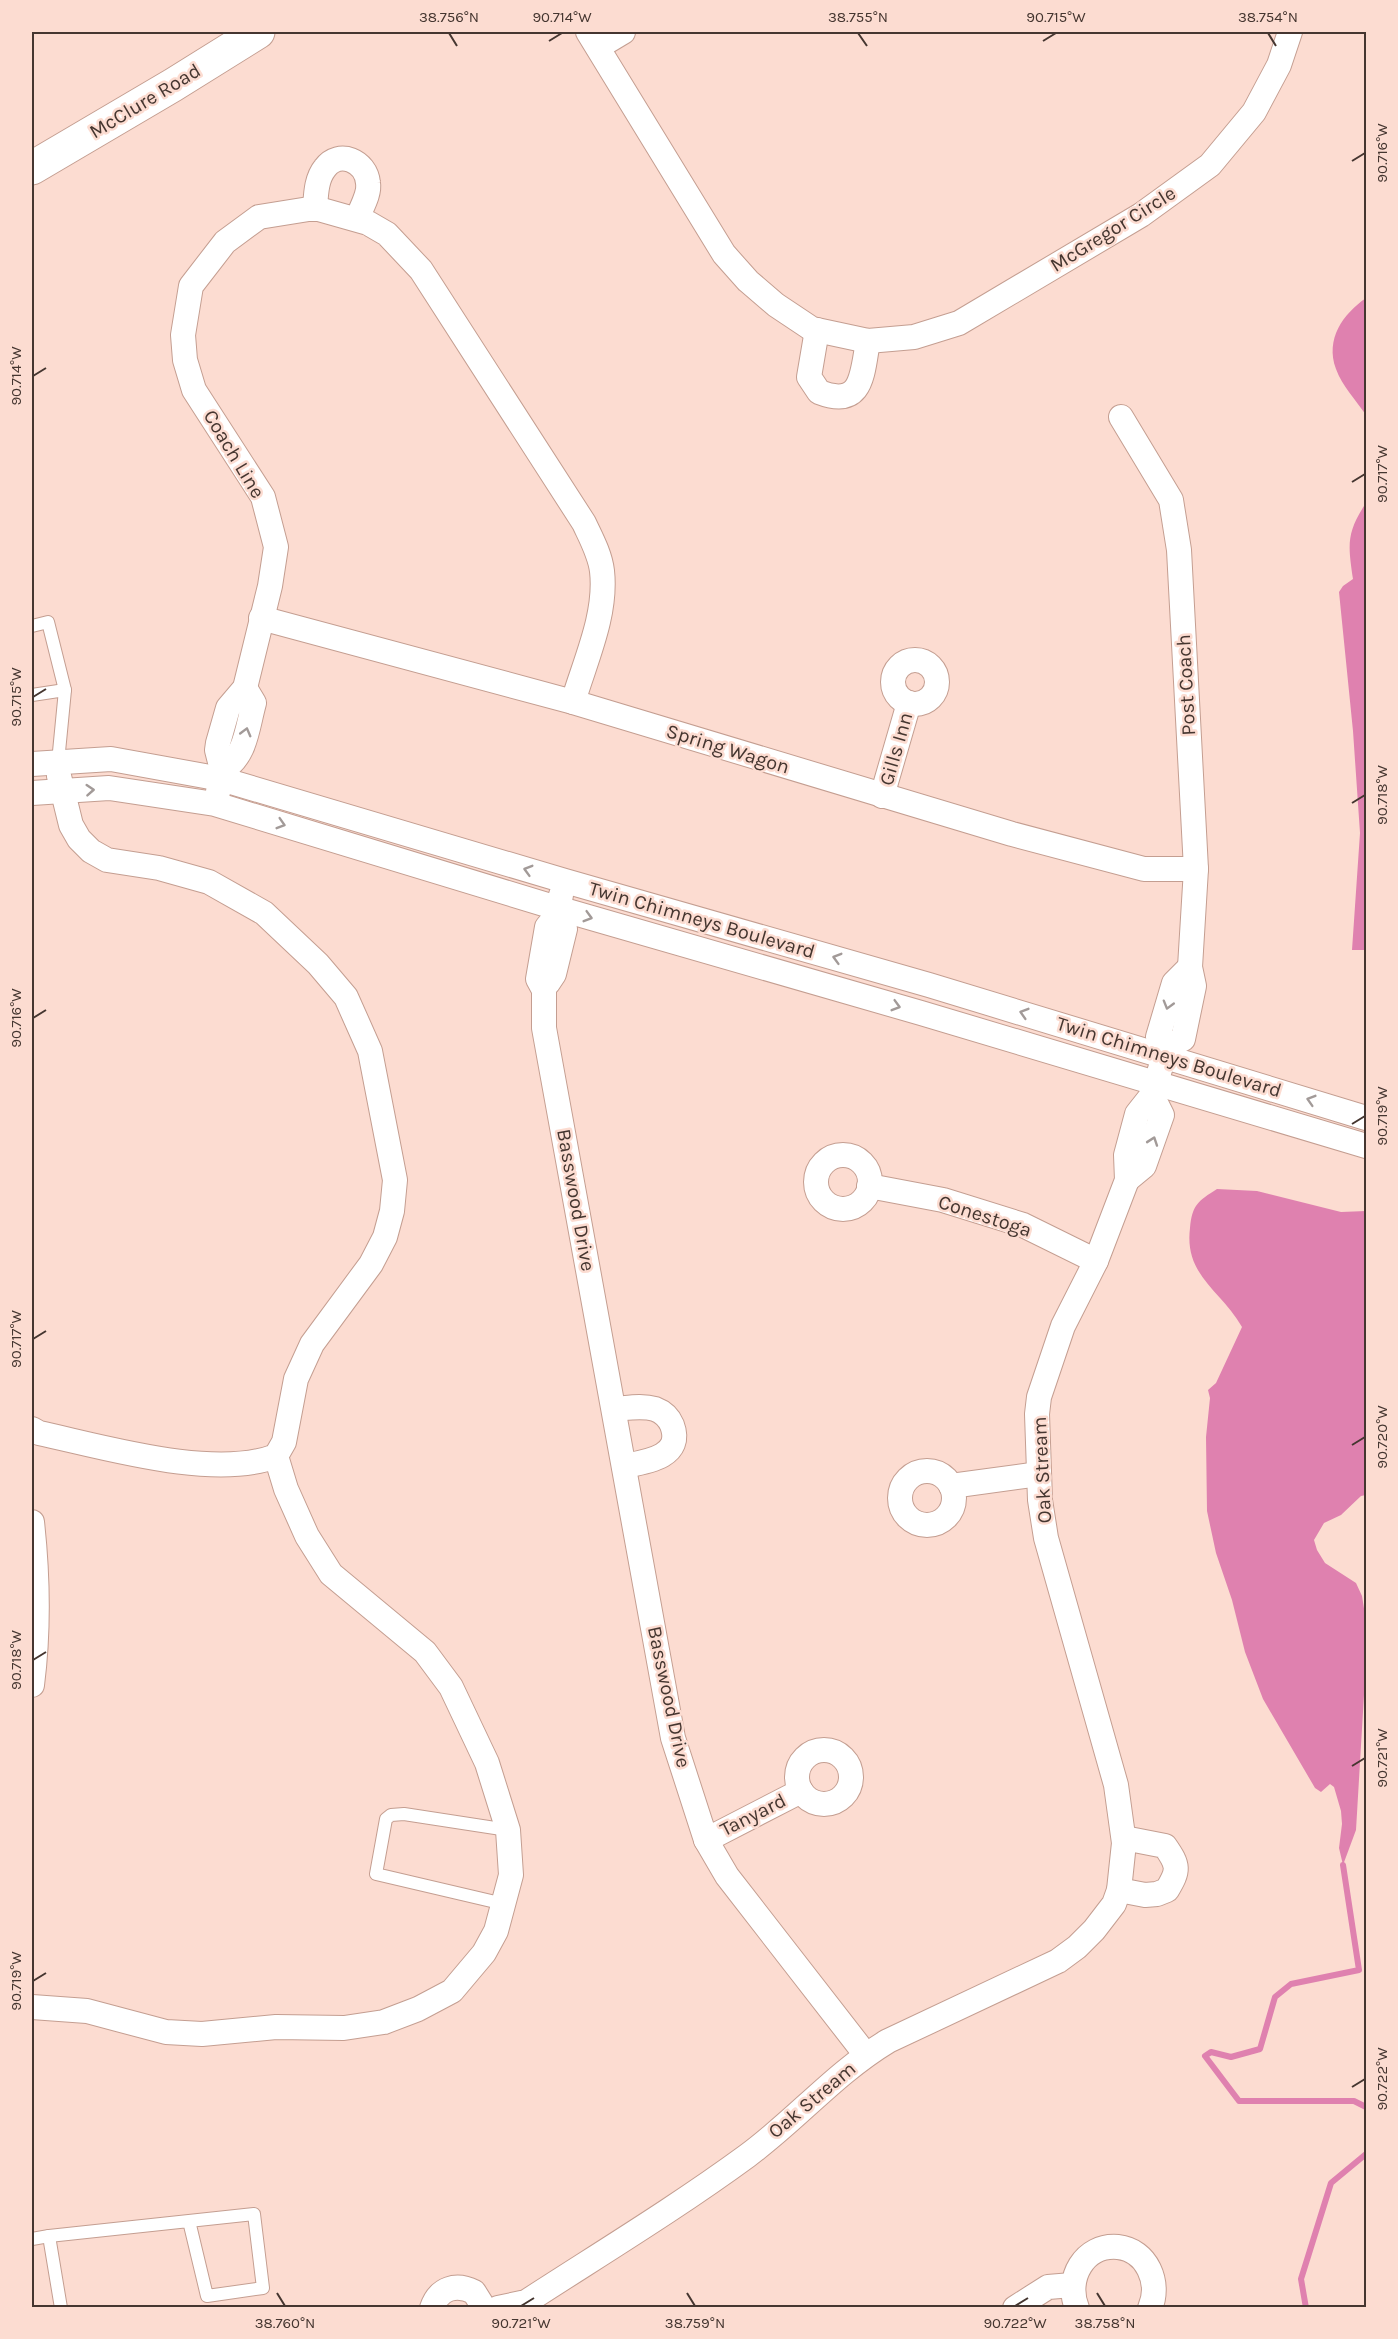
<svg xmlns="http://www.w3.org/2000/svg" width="1398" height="2339" viewBox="0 0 1398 2339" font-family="Karla,sans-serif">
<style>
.water{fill:#df81af}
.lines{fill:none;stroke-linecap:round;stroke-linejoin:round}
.stream{stroke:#df81af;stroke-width:6}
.lane-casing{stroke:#c49e91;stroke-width:14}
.street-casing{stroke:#c49e91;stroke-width:26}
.secondary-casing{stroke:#c49e91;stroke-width:35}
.lane{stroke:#fff;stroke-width:12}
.street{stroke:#fff;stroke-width:24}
.secondary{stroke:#fff;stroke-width:33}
.oneway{stroke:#a29a98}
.ticks{fill:none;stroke:#453630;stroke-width:2}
.labels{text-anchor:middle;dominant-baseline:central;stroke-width:5;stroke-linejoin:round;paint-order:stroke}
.street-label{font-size:20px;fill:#453630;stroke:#fcdcd1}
.neatline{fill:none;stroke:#453630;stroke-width:2}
.ticks-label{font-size:15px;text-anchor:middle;fill:#453630}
</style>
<rect width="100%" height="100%" fill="#fcdcd1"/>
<g class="water">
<path d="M1366 298V415C1356 400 1342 386 1336 369 1325 339 1343 314 1366 298Z"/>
<path d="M1366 503V950H1352L1360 833 1353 731 1339 592 1343 586 1353 579C1348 545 1346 533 1366 503Z"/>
<path d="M1217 1189 1257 1191 1341 1212 1366 1211V1495L1361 1496 1341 1515 1324 1523 1314 1540 1317 1550 1325 1563 1356 1583 1362 1596 1366 1621 1365 1678 1356 1830 1343 1865 1339 1848 1342 1824 1341 1811 1334 1787 1330 1784 1321 1792 1315 1788 1263 1699 1245 1652 1232 1600 1216 1553 1207 1511 1206 1437 1210 1398 1208 1390 1216 1383 1242 1327C1221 1290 1184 1276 1190 1228 1192 1205 1198 1201 1217 1189Z"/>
</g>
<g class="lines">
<g class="stream">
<polyline points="1343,1865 1359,1970 1291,1984 1275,1997 1260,2049 1231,2057 1211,2052 1205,2056 1239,2101 1354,2101 1366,2107"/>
<polyline points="1306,2308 1301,2279 1331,2183 1366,2154"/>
</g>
<g class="lane-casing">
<g id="lane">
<polyline points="32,626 48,622 65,690"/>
<polyline points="32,695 65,690 58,762"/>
<polyline points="504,1904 376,1874 386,1819 391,1815 404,1814 508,1830"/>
<polyline points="49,2236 61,2308"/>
<polyline points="32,2239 49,2236 254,2214 263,2288 207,2296 189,2221"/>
</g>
</g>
<g class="street-casing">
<g id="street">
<polyline points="588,32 724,254 748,281 776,305 812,329 868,341 914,337 959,323 1141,215 1210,165 1254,112 1279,65 1290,32"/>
<polyline points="598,47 623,32"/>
<path d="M315 208C316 195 316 179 325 168 339 149 366 161 368 183 370 194 361 208 357 219"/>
<path d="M817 330 809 377 819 392C863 409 862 374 868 341"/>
<polyline points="261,618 573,702 1012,834 1144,869 1196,869"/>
<circle cx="915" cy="682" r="22"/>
<polyline points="32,764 111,759 221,779 565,881 929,985 1366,1118"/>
<path d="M222 770C246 757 247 728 254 703L245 688"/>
<path d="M218 792 222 770 217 750 218 743 228 708 245 688 270 586 276 547 263 497 194 390 185 360 183 335 191 286 225 242 259 217 315 208 368 223 387 234 421 270 584 523C591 538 600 554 602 571 607 615 585 661 573 702"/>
<polyline points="32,793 109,788 215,804 557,908 921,1013 1366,1146"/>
<polyline points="882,796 909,703"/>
<polyline points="561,895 557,915 547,927 538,979 544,990 544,1028 673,1738 706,1840 727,1876 866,2055"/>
<polyline points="548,983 554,974 565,929 557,915"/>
<polyline points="1167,1047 1158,1037 1174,983 1190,967"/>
<circle cx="843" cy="1182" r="27"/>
<polyline points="1127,1180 1144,1166 1162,1115 1152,1095"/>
<polyline points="869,1186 943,1200 1023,1225 1096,1261"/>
<path d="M614 1409C628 1408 642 1405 655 1409 663 1412 669 1418 672 1425 684 1457 646 1462 624 1466"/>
<path d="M32 1429 39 1433C104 1447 214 1480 276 1456L284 1442 296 1379 312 1344 371 1264 385 1237 392 1211 395 1180 370 1051 346 997 318 964 264 913 209 882 159 868 107 860 91 851 79 839 71 825 59 776"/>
<circle cx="927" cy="1498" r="27"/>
<polyline points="951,1486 1039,1474"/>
<path d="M32 1522C38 1577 39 1630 32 1685"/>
<circle cx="824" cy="1777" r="27"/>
<polyline points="706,1840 801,1791"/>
<path d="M1119 1890 1145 1895 1157 1894 1167 1890C1179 1870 1179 1866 1165 1846L1124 1838"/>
<polyline points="32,2007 87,2011 166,2032 202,2034 276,2027 344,2028 384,2022 418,2009 452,1991 484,1953 496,1931 511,1875 508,1830 487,1763 451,1687 425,1652 331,1574 307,1536 286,1489 276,1456"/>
<path d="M432 2308C439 2288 456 2283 474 2292L484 2308"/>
<path d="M498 2308 526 2302C600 2254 676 2208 747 2156 796 2120 835 2073 888 2041L1058 1961 1077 1947 1094 1930 1114 1904 1119 1890 1124 1843 1116 1785 1046 1538 1040 1500 1037 1414 1039 1397 1063 1326 1096 1261 1127 1180 1126 1155 1137 1114 1152 1095 1167 1047 1183 1039 1194 986 1190 967 1196 869 1179 550 1171 500 1121 417"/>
<polyline points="1015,2308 1048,2287 1072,2285"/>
<path d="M1077 2308C1065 2279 1084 2244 1118 2247 1147 2250 1161 2283 1150 2308"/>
</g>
</g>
<g class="secondary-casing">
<polyline id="secondary" points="32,168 173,85 258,32"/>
</g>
<use href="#lane" class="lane"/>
<use href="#street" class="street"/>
<use href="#secondary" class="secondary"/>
</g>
<defs><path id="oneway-chevron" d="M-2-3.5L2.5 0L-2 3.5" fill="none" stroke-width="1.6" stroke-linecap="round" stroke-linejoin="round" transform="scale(1.5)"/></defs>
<g class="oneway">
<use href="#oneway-chevron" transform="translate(246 732) rotate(-75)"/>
<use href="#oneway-chevron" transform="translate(90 790) rotate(-4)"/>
<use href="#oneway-chevron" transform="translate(281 824) rotate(17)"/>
<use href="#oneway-chevron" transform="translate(528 870) rotate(-164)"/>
<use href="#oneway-chevron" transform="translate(588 917) rotate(16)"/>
<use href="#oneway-chevron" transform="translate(837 958) rotate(-164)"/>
<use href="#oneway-chevron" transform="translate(1168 1005) rotate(106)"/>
<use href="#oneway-chevron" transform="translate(896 1006) rotate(16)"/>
<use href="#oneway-chevron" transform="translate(1024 1013) rotate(-163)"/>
<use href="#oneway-chevron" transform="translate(1311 1100) rotate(-163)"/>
<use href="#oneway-chevron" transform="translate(1153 1141) rotate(-71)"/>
</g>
<path class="ticks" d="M449 33 457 46M858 33 867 46M1268 33 1276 46M549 41 562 33M1043 41 1056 33M1352 161 1365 153M33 376 46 368M1352 482 1365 474M33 697 46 689M1352 803 1365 795M33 1018 46 1010M1352 1124 1365 1116M33 1339 46 1331M1352 1445 1365 1437M33 1660 46 1652M1352 1766 1365 1758M33 1981 46 1973M1352 2087 1365 2079M277 2293 285 2306M687 2293 695 2306M1097 2293 1105 2306M521 2306 534 2298M1015 2306 1028 2298"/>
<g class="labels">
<g class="street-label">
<text transform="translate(145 101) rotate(-31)">McClure Road</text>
<text transform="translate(1113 229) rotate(-32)">McGregor Circle</text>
<text transform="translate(234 454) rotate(59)">Coach Line</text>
<text transform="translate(1186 685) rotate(-93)">Post Coach</text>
<text transform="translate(728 749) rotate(17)">Spring Wagon</text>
<text transform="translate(896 749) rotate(-74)">Gills Inn</text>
<text transform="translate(702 920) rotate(16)">Twin Chimneys Boulevard</text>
<text transform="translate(1169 1057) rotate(17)">Twin Chimneys Boulevard</text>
<text transform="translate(576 1200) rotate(80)">Basswood Drive</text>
<text transform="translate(985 1216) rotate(18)">Conestoga</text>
<text transform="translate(1042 1470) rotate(-93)">Oak Stream</text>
<text transform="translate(669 1697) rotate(78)">Basswood Drive</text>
<text transform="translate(753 1815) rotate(-27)">Tanyard</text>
<text transform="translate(812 2100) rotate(-40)">Oak Stream</text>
</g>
</g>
<rect width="1398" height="2339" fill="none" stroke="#fcdcd1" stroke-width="66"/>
<rect x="33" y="33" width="1332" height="2273" class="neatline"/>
<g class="ticks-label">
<text x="449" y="22">38.756°N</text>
<text x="562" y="22">90.714°W</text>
<text x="858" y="22">38.755°N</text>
<text x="1056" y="22">90.715°W</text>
<text x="1268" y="22">38.754°N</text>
<text transform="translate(1382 153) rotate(-90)" y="5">90.716°W</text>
<text transform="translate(16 376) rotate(-90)" y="5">90.714°W</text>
<text transform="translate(1382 474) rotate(-90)" y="5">90.717°W</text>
<text transform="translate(16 697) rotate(-90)" y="5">90.715°W</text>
<text transform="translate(1382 795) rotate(-90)" y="5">90.718°W</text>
<text transform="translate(16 1018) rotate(-90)" y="5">90.716°W</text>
<text transform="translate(1382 1116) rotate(-90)" y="5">90.719°W</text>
<text transform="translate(16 1339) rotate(-90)" y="5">90.717°W</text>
<text transform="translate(1382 1437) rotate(-90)" y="5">90.720°W</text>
<text transform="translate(16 1660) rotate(-90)" y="5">90.718°W</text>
<text transform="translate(1382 1758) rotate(-90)" y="5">90.721°W</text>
<text transform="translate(16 1981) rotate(-90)" y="5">90.719°W</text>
<text transform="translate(1382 2079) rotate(-90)" y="5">90.722°W</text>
<text x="285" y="2328">38.760°N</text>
<text x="521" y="2328">90.721°W</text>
<text x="695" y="2328">38.759°N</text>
<text x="1015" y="2328">90.722°W</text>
<text x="1105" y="2328">38.758°N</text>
</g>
</svg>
